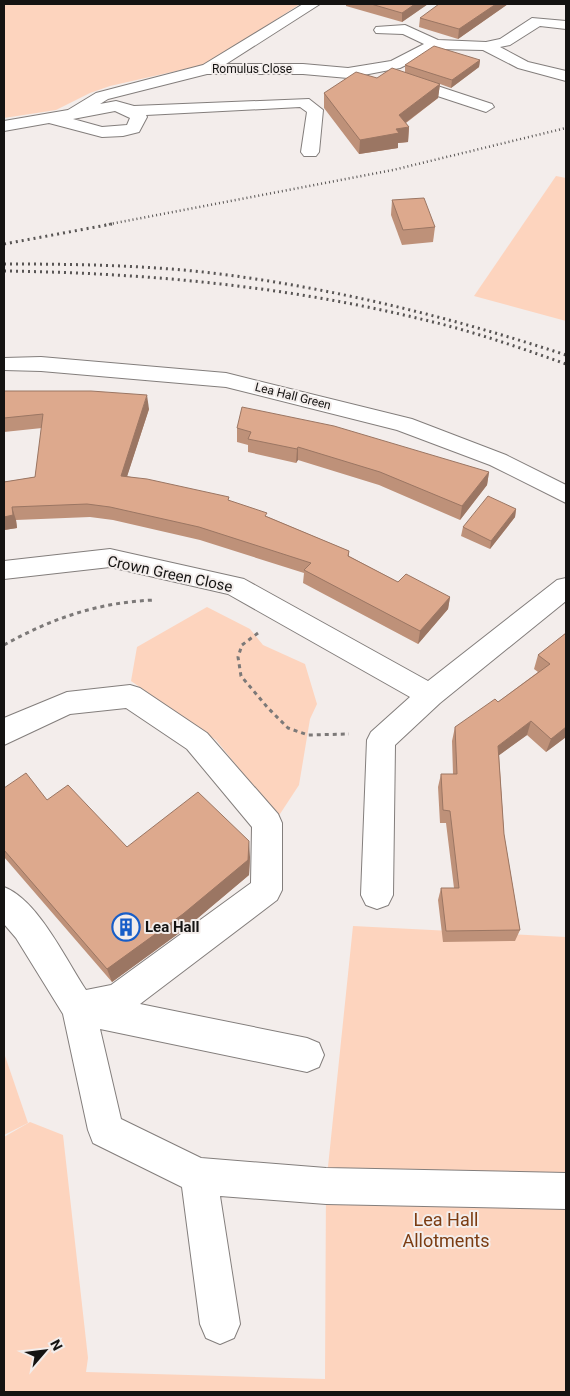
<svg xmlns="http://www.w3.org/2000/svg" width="570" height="1396" viewBox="0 0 570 1396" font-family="Roboto,sans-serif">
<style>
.green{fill:#fdd4be}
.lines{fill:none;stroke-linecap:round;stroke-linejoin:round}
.minor-casing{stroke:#837e7c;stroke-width:2}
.path{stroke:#7c7978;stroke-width:3;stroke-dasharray:4 4;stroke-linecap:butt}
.minor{fill:#fff;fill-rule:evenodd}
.rail-far1{stroke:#585554;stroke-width:2.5;stroke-dasharray:1 3;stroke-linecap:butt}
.rail{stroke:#585554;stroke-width:3;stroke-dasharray:2 4;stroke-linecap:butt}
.wall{fill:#be9179}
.shaded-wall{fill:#9b7663}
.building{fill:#dda98d;stroke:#9b7663}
.labels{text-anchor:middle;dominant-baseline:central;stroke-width:4;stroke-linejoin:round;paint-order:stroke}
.far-street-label{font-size:12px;fill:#141312;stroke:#f3edeb}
.street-label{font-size:15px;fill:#141312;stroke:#f3edeb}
.poi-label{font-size:15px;font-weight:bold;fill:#141312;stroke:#f3edeb;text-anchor:start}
.near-park-label{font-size:18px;fill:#7b3c12;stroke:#f3edeb}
</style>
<rect width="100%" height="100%" fill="#f3edeb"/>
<g class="green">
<polygon points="4,4 300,4 207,64 110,86 90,93 56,110 4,118"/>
<polygon points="556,176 566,178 566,321 474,296"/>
<polygon points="207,607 250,629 263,645 305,664 317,704 310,719 299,785 278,817 216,740 131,681 137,647"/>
<polygon points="353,926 566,937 566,1392 4,1392 4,1137 30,1122 63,1135 88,1358 86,1372 325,1379 326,1186"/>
<polygon points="4,1053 28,1123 4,1135"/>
</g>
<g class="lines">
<g class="minor-casing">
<g id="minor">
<path d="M303 4H320L226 64H303L348 68 391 61 424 44 403 34 376 33 374 30 376 27 405 25 438 40 486 42 500 39 532 18 566 21V29L540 26 510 45 500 47 528 62 566 71V81L518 68 483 50 438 49 400 68 348 78 303 74H207L108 99 100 104 116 101 134 106 309 99 323 110 319 152 316 156H304L301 152 307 112 300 107 146 115 147 117 139 132 123 136 102 137 49 123 4 131V121L68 110 96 93 203 65ZM115 111 130 118 127 125 102 127 73 119Z"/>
<polygon points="404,75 492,104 494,107 486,112 398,83 396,80"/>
<polygon points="41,357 226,373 412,419 506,455 566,485 566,503 490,465 397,430 226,387 41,371 4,370 4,358"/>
<polygon points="110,549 244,579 428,681 557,580 566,578 566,601 440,703 395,745 393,895 388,905 377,909 366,905 361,895 367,740 371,732 410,697 228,594 110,567 4,579 4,561"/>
<path d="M130 685 140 688 207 733 278 814 282 823V890L277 900 140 1004 307 1038 319 1043 324 1055 319 1067 307 1072 100 1029 121 1119 201 1158 326 1168 566 1173V1209L326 1204 220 1196 240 1324 234 1338 220 1344 206 1338 200 1324 182 1187 93 1143 88 1130 63 1014 16 938 4 924V887C38 900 66 960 86 990L111 985 251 883 252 827 187 749 126 708 70 714 4 745V718L67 692Z"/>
</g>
</g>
<g class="path">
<polyline points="258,633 242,645 238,657 241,676 268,708 288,728 308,735 349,734"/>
<path d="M4 645C52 618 100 602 155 600"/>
</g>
<use href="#minor" class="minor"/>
<polyline class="rail-far1" points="105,225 393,170 566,128"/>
<g class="rail">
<polyline points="4,244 112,224"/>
<path d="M4 264C76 264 148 265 220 274 338 289 453 318 566 355"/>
<path d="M4 271C147 273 289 286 429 321 475 332 521 348 566 364"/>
</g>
</g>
<g class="wall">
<polygon points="346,4 428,4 402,22 346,6"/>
<polygon points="508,4 458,39 419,27 420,18"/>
<polygon points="480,60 479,67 451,88 440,84 438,98 406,123 409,127 408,142 398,143 398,148 359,154 324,108 324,93 377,78 405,72 405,65"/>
<polygon points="392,200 435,227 433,242 402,245 391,215"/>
<polygon points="4,391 149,409 127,476 230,501 349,551 349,556 398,582 450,597 448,609 418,644 303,583 304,573 200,540 113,520 90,517 16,520 17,528 4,530 4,482 35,477 42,428 4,432"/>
<polygon points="237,428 489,472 487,485 460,520 379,485 298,460 296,463 248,452 248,445 237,442"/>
<polygon points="516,509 515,517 490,549 461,536 463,527"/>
<polygon points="566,633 566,737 546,752 527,735 499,755 504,834 520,930 515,941 443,942 438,900 441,888 454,888 446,823 440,823 438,787 441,774 453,774 452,741 455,727 498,702 538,672 534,669 538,655"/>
<polygon points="4,788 47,800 127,847 250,857 249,875 186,928 112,982 4,857"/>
</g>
<g class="shaded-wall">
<polygon points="415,4 428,4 402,22 402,13"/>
<polygon points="496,4 508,4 458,39 459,29"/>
<polygon points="480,60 479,67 451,88 452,80"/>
<polygon points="440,84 438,98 397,129 399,115"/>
<polygon points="409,127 408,142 398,143 398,148 359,154 360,140 396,129"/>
<polygon points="147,395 149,409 123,489 121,476"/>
<polygon points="298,447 298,460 296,463 297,449"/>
<polygon points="489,472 487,485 460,520 462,506"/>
<polygon points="12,507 16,520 17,528 4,530 4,517"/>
<polygon points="516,509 515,517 490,549 491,541"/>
<polygon points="450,597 448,609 418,644 420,631"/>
<polygon points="531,721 527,735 494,759 498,746"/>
<polygon points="566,727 566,737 546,752 551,739"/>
<polygon points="249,841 250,857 249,875 186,928 112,982 107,969"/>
</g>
<g class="building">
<polygon points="371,4 415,4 402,13"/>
<polygon points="439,4 496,4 459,29 420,18"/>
<polygon points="434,46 480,60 452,80 405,65"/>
<polygon points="392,68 440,84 399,115 409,127 396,129 399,133 360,140 324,93 356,72 377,78"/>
<polygon points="424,198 435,227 403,230 392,200"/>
<polygon points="4,391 91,391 147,395 121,476 147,479 229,497 228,500 267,513 265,516 349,551 348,556 398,582 406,574 450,597 420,631 304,570 311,563 199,527 110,507 87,504 12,507 13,515 4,517 4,482 35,477 43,414 4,418"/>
<polygon points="242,407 334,426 489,472 462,506 380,472 298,447 297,449 248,439 251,432 237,428"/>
<polygon points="488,496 516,509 491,541 463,527"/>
<polygon points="566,633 566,727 551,739 531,721 498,746 504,834 520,930 446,931 441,888 459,888 450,811 443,810 441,774 457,774 455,727 495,699 498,702 550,664 538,655"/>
<polygon points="26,773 47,800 68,785 127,847 198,792 249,841 248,860 183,914 107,969 4,850 4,788"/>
</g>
<defs>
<g id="building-ring" transform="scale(1.4375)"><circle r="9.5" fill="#f3edeb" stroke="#165dc8" stroke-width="1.5"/><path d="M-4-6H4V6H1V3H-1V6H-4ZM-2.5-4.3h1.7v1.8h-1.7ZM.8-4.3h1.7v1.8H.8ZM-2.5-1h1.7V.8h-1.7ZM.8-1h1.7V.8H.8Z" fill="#165dc8"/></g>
</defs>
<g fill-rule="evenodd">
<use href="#building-ring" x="126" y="927"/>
</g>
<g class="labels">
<g class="far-street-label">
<text x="252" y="69">Romulus Close</text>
<text transform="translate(293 396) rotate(14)">Lea Hall Green</text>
</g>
<g class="street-label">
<text transform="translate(170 574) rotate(12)">Crown Green Close</text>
</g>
<g class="poi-label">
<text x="145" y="927">Lea Hall</text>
</g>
<g class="near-park-label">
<text x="446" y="1219">Lea Hall<tspan x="446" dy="21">Allotments</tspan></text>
</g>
</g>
<rect width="570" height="1396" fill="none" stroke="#141312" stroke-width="10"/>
<g transform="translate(45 1351) rotate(62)" stroke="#f3edeb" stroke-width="4" paint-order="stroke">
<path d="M0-4L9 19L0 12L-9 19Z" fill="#141312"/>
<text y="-8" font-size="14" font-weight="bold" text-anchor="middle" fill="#141312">N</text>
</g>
</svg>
